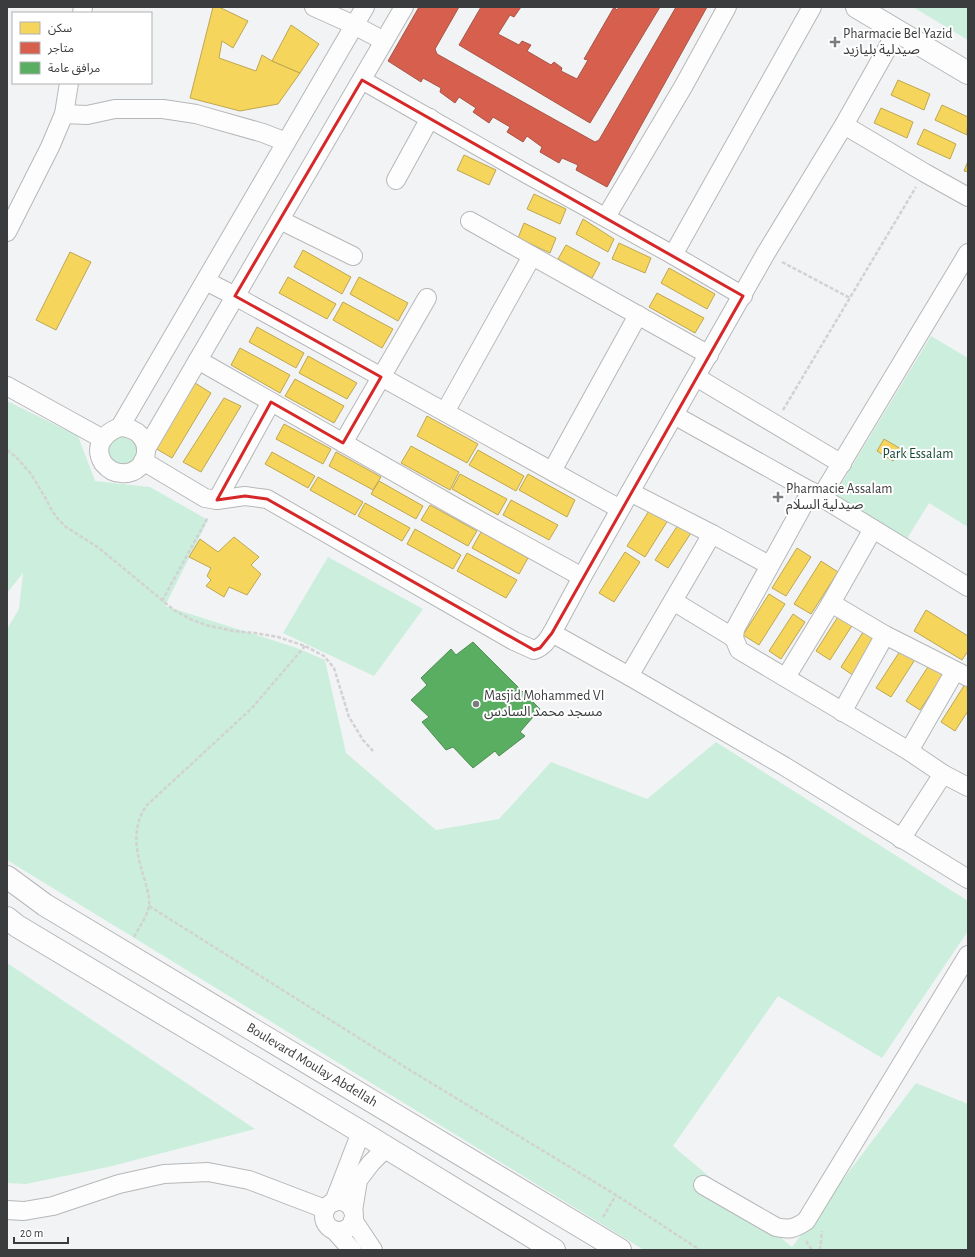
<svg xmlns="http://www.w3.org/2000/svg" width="975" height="1257" viewBox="0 0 975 1257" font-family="'Alegreya Sans','Noto Sans Arabic',sans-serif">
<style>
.green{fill:#ced}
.homes{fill:#f6d55c;stroke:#bea753}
.shops{fill:#d6604d;stroke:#a85548}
.public{fill:#5aae61;stroke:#518c56}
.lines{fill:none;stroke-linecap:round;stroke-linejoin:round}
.street-casing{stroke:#b6b7b8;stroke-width:20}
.secondary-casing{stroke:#b6b7b8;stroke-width:24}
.path{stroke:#d2d2d2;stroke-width:2.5;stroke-dasharray:4 2;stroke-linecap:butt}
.street{stroke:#fdfdfe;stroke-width:18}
.secondary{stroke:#fdfdfe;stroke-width:22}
.marked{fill:none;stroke:#d62828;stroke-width:3;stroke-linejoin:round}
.poi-dot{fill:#7b7c7d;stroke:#fff;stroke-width:1.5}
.labels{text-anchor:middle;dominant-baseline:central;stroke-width:4;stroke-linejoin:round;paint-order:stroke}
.poi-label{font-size:14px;fill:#3b3c3d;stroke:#fff;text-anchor:start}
.park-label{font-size:14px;fill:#164933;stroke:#fff}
.street-label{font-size:14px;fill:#3b3c3d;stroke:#fff}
</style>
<rect width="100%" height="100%" fill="#f2f3f5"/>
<g class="green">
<polygon points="913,7 968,7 968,40"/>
<polygon points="931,336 968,358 968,527 929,503 905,542 832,499"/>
<polygon points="7,401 78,436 95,481 150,487 208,520 165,606 297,648 325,660 346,753 436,830 499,819 551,762 647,799 716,742 968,901 968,931 882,1058 778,996 673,1146 792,1247 916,1083 968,1104 968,1250 644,1250 7,860 7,629 19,609 23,573 7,593"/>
<polygon points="131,434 140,449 132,464 120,466 110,459 108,448 113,437"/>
<polygon points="328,557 423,609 374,676 283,633"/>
<polygon points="7,963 255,1129 108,1167 26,1184 7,1183"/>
</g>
<g class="homes">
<polygon points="213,7 219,7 248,21 233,48 222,41 219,58 256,71 262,55 272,61 300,73 278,104 240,111 190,98"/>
<polygon points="291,25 319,44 300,73 272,61"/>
<polygon points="898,80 930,94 924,110 891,95"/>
<polygon points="942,105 968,117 967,135 935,120"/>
<polygon points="881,108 913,122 907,138 874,123"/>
<polygon points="924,129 956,144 950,159 917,144"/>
<polygon points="464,155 496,170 489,185 457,170"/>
<polygon points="968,161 968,172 964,171"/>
<polygon points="534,194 566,209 560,224 527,209"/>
<polygon points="583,219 614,239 608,252 576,234"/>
<polygon points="524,223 556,238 550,253 518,238"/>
<polygon points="619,243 651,258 645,273 612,259"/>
<polygon points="566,245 600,263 592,278 558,259"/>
<polygon points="303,250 351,277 342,294 294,267"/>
<polygon points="70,252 91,262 56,330 36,320"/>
<polygon points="669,268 715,294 707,309 661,283"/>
<polygon points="288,277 336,304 327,319 279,293"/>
<polygon points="359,277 408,303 398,321 350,294"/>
<polygon points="657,293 704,318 695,333 649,307"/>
<polygon points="343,302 393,329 382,348 333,320"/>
<polygon points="257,327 304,353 296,368 249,342"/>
<polygon points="240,348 290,375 280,393 231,365"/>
<polygon points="308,356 357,383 347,399 299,373"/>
<polygon points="295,379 344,406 334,423 285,396"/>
<polygon points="195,383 211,393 172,458 155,448"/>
<polygon points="224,398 241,406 201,472 183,462"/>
<polygon points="427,416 478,444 467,463 417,436"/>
<polygon points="284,424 331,449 323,464 276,439"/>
<polygon points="884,439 901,449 893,461 877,451"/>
<polygon points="411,446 459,472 450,490 401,463"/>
<polygon points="478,450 524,476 516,491 469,465"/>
<polygon points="272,452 315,476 308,488 265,464"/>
<polygon points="336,452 381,477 373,490 329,466"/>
<polygon points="460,474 507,499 498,515 452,489"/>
<polygon points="528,474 575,500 567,517 519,490"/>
<polygon points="318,477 363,502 355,515 310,490"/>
<polygon points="379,481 423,506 416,519 371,494"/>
<polygon points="511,500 558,525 549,540 503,515"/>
<polygon points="365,503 410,528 402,541 358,516"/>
<polygon points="430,505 477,531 468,546 421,520"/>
<polygon points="652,506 670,517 645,557 627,546"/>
<polygon points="680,522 693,530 668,568 655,560"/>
<polygon points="415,529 461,555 453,569 407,544"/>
<polygon points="481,532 528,558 519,574 472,548"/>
<polygon points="234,537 259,557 251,565 261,574 247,595 229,587 224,597 206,586 211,580 207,576 211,568 189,557 200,539 218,552"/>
<polygon points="797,548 811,557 786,596 772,588"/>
<polygon points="625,552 640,562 614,602 599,593"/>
<polygon points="467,553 517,580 506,598 457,571"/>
<polygon points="821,561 838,572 811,614 794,604"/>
<polygon points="769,594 785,604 759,645 743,635"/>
<polygon points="926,610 968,636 968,651 962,660 914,631"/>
<polygon points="841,612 855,621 830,660 816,651"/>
<polygon points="793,614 805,622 781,659 769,651"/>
<polygon points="865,629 879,637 854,676 841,667"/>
<polygon points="902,648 916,658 891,697 876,688"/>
<polygon points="931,662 946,671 920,710 906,701"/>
<polygon points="967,681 968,711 955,731 941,722"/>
</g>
<g class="shops">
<polygon points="419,7 459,7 435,49 437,54 595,142 599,140 676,7 707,7 607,187 576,170 578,165 562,158 559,163 540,152 542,147 527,136 523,142 507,132 510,127 493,117 489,123 473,112 476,108 459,97 455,103 440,92 441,88 423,78 421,82 388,61"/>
<polygon points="481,7 521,7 514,17 510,15 498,34 519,45 522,41 531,45 527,51 551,65 554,62 562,68 561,71 577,79 588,60 584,59 614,7 617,10 619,7 660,7 590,123 459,45"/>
</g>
<polygon class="public" points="473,642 540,709 520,732 525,736 499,756 495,751 473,768 453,747 446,750 422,722 429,717 411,700 427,685 421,678 451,649 456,655"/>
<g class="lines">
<g class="street-casing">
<g id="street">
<polyline points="314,7 354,25 384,41"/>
<polyline points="82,13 83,7"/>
<polyline points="362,80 525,173 673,255 743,296"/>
<polyline points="64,114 87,115 115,109 163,109 196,114 263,133 286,142"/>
<polyline points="844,125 925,173 968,197"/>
<polyline points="396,180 430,118"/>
<polyline points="606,217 683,87 727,7"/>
<polyline points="280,220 353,256"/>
<polyline points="470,221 709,355"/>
<polyline points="7,232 50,147 64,114 69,83"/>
<polyline points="673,255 812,7"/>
<polyline points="206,281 235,296 620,509"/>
<polyline points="198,360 459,509 582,577"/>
<polyline points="696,377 842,464"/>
<polyline points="7,386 103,439"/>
<polyline points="445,412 532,256"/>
<polyline points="674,415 821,497 968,587"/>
<path d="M120 427C158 429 151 476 121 473 114 473 108 469 103 463 93 446 104 433 120 427L365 7"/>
<polyline points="343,443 427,298"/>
<polyline points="146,449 404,7"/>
<path d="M143 461 205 498 217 500 245 496 267 499 514 641 534 650C543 647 547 641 552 633L582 577 630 492 766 253 844 125 897 31"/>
<polyline points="552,471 638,315"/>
<polyline points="811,491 735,629 734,638 739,650 909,751 943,774 968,787"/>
<polyline points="630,492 712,534 769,565"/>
<polyline points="821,497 968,253"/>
<polyline points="217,500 271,402"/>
<polyline points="673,601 734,638"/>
<polyline points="831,603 885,635 968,677"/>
<polyline points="552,633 629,676 784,766 968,879"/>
<polyline points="629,676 712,534"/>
<polyline points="786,677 831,603 873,529"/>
<polyline points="842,712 885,635"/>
<polyline points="909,751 955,671"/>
<polyline points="901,839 943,774"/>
<path d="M703 1185 776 1227C789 1230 794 1229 806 1221L968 955"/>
<circle cx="339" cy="1216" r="15"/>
<polyline points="334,1202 361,1132"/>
<polyline points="7,1210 24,1211 53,1206 119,1184 164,1174 208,1172 249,1180 325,1209"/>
<polyline points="353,1211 358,1180 371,1163 386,1148"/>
<polyline points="353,1220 373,1250"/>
<polyline points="335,1231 352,1250"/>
</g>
</g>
<g class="secondary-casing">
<g id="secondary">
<polyline points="857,7 968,73"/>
<polyline points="7,877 45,905 620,1250"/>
<polyline points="7,918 17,926 361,1132 554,1250"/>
</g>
</g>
<g class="path">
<polyline points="782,262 850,298"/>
<polyline points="783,410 916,187"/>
<polyline points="7,450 16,457 31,474 46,499 51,509 57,518 66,527 99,548 174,610 190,619 206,625 233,631 255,633 278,637 305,646 324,656 334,668 349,717 363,740 373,751"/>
<polyline points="162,601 208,517"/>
<polyline points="149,906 413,1072 616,1195 700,1250"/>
<path d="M134 937C139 927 147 917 149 906 150 897 147 889 145 881 137 855 130 831 146 806L252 708 305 646"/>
<polyline points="603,1217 616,1195"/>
<polyline points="806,1241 812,1250"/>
<polyline points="820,1250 822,1231"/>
</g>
<use href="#street" class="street"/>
<use href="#secondary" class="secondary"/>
</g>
<path class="marked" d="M362 80 743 296 552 633 540 648 534 650 267 499 245 496 217 500 271 402 343 443 381 377 235 296Z"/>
<g class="poi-dot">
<path d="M833 36h4v4h4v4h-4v4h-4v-4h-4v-4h4z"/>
<path d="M776 491h4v4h4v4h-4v4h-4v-4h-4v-4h4z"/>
<circle cx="476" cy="704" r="4"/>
</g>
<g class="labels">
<g class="poi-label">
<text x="843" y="34">Pharmacie Bel Yazid<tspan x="843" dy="16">صيدلية بليازيد</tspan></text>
<text x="786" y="489">Pharmacie Assalam<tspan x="786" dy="16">صيدلية السلام</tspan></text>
<text x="484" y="696">Masjid Mohammed VI<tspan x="484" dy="16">مسجد محمد السادس</tspan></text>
</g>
<g class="park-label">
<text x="918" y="454">Park Essalam</text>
</g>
<g class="street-label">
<text transform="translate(312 1065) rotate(31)">Boulevard Moulay Abdellah</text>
</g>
</g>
<rect width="975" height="1257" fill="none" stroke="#3b3c3d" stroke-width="16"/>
<rect x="12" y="12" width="140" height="72" fill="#ffffff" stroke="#b1b1b1"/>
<rect x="20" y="22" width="20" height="12" fill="#f6d55c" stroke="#b1b1b1"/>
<text x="48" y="32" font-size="12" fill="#3b3c3d">سكن</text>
<rect x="20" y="42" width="20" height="12" fill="#d6604d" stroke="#b1b1b1"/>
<text x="48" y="52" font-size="12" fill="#3b3c3d">متاجر</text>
<rect x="20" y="62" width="20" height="12" fill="#5aae61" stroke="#b1b1b1"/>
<text x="48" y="72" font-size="12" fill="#3b3c3d">مرافق عامة</text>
<path d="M14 1237v6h54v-6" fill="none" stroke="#3b3c3d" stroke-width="2"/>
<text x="20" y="1237" font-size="12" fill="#3b3c3d" stroke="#ffffff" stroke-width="3" paint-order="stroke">20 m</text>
</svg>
